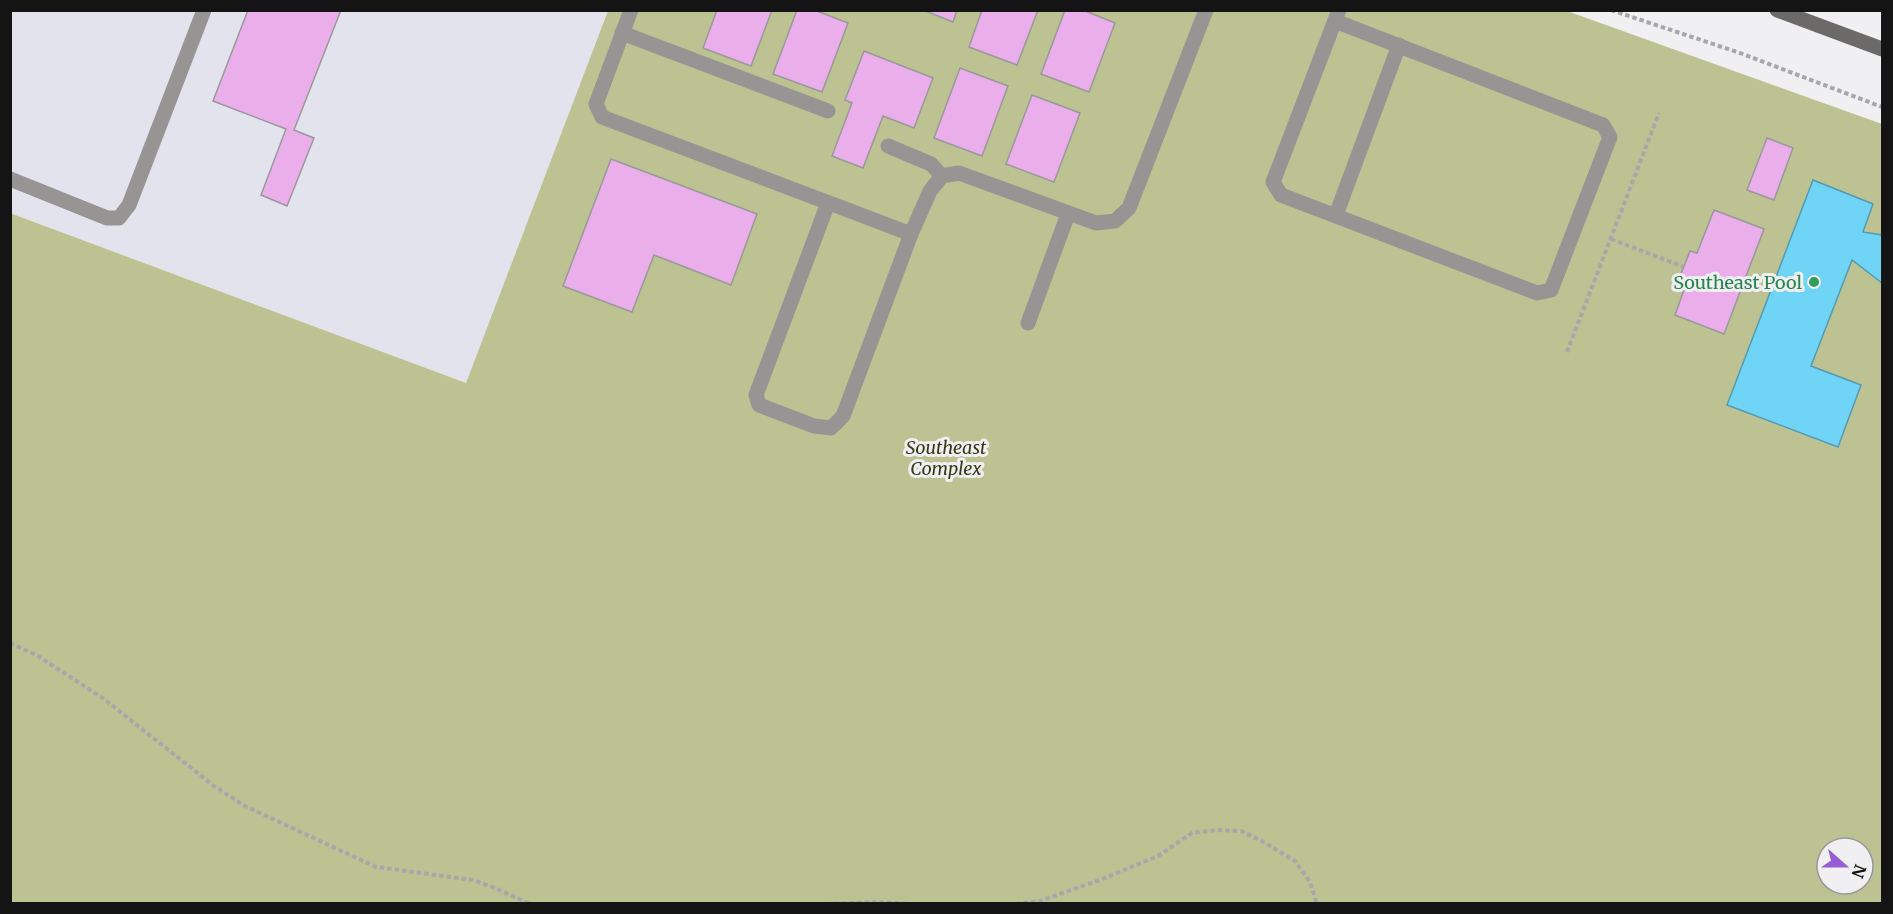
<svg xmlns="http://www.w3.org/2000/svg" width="1893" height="914" viewBox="0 0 1893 914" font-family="Merriweather,serif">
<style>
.built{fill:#e3e3ed}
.green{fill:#bcc292;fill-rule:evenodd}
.water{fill:#6fd4f5;stroke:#549ab2;stroke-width:1.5}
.building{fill:#eaaeeb;stroke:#9a999a;stroke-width:1.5}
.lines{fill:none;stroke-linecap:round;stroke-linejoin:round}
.path{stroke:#a7a7a9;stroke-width:4;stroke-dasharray:4.5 3;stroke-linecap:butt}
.service{stroke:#969594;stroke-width:15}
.secondary{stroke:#6b6a69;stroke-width:15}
.leisure-dot{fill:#2e9e5b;stroke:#f0f0f2;stroke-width:2}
.labels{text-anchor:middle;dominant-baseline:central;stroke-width:6;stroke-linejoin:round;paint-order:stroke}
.leisure-label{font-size:18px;fill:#27864d;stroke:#f0f0f2;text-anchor:end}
.park-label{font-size:18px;font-style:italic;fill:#373a17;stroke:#f0f0f2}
</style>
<rect width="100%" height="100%" fill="#f0f0f2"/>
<polygon class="built" points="10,11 1226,11 471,369 466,383 11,213"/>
<path class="green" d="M608 11H1567L1882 124V903H11L10 213 466 383ZM1827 848H1863V884H1827Z"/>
<polygon class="water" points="1813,180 1873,204 1863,232 1882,235 1882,283 1852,260 1811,366 1861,385 1838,447 1727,405"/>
<g class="building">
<polygon points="248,10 341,10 294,130 314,138 287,206 261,195 286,129 213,101"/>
<polygon points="717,10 772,10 751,66 703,48"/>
<polygon points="797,10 814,10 848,23 822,92 773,74"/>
<polygon points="923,10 957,10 953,22"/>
<polygon points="982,10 1038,10 1017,65 969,47"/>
<polygon points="1065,10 1083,10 1115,23 1089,92 1041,74"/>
<polygon points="864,51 933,78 914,128 883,116 863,168 832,156 852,103 845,100"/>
<polygon points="960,68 1008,86 982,156 934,138"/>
<polygon points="1032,95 1080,113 1054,182 1006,164"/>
<polygon points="1767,138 1793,148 1774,200 1747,190"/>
<polygon points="611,159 757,214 731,285 654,255 632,312 563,286"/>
<polygon points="1714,210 1764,229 1724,334 1675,315 1685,287 1677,284 1690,251 1697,253"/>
</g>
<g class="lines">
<g class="path">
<polyline points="1611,10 1740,53 1882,107"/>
<polyline points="1611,239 1684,267"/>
<polyline points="1567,352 1659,113"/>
<polyline points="10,643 38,656 104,699 214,786 245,806 376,867 473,880 495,888 530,904"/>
<polyline points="827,904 876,902 911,904"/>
<polyline points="1016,904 1040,901 1100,880 1158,856 1192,833 1218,830 1241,831 1262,841 1295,861 1310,882 1317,904"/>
</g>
<g class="service">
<polyline points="631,10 596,104 602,117 911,234"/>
<polyline points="1335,21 1603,125 1610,137 1551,290 1537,293 1281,195 1273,182 1339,10"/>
<polyline points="622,33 828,111"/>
<polyline points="888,146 931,164 942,176"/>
<polyline points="10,179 107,218 119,218 129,205 204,10"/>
<polyline points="828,203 756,395 759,405 814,426 831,428 843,416 911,234 930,191 942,176 959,173 1096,223 1115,221 1129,208 1206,10"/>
<polyline points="1336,215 1399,45"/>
<polyline points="1028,323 1068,214"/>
</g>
<polyline class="secondary" points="1777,10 1882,49"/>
</g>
<circle class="leisure-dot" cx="1814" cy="282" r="6"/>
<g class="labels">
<g class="leisure-label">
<text x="1802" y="282">Southeast Pool</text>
</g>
<g class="park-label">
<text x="946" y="447">Southeast<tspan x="946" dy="21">Complex</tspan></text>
</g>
</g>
<rect width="1893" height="914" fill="none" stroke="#141414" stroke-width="24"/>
<g transform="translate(1845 866) rotate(111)"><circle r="28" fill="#f0f0f2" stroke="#989899" stroke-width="1.5"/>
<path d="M0-4.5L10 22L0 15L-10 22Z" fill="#975dd5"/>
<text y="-9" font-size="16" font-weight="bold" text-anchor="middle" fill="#141414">N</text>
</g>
</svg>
